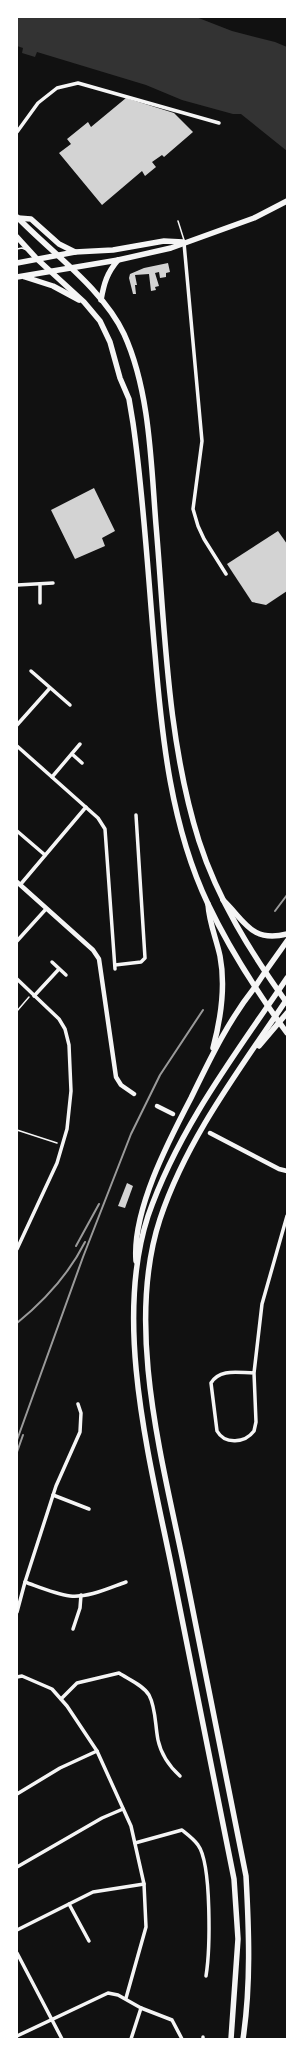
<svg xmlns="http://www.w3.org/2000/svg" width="304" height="2056" viewBox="0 0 304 2056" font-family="Spectral,serif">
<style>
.water{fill:#333}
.building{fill:#d3d3d3}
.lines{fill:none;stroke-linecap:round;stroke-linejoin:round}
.path{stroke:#f5f5f5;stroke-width:1.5}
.service{stroke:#f5f5f5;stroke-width:1.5}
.minor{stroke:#f5f5f5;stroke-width:3.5}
.tertiary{stroke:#f5f5f5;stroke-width:4.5}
.primary{stroke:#f5f5f5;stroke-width:5.5}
.trunk{stroke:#f5f5f5;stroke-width:5.5}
.rail{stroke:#9a9a9a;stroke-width:2}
</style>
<rect width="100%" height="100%" fill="#111"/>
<polygon class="water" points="17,17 196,17 232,31 275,42 287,47 287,151 241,114 233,114 182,100 146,85 37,52 35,57 22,53 23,48 17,46"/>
<g class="building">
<polygon points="126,98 174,113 193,132 164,157 162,155 152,162 156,167 145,176 142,171 102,205 59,153 71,144 67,139 88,122 91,127"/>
<polygon points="168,263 170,272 166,273 166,277 160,278 159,272 155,273 159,286 155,287 156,290 151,291 149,274 135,275 137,285 135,285 136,294 133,294 129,278 130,274 144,268"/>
<polygon points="94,488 115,531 102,538 105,546 75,559 51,510"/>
<polygon points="278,531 287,544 287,591 266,605 252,602 227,564"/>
<polygon points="127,1183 133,1186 125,1208 118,1206"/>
</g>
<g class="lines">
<g class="path">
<polyline points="224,17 226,17"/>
<polyline points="17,1011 29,997"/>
<polyline points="17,1130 57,1143"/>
</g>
<g class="service">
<polyline points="178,221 184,240"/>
<polyline points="17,249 22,248 27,250"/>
</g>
<g class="minor">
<polyline points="17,132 38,103 57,88 78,83 219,123"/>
<polyline points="184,243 202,441 193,509 198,526 204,539 226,574"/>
<polyline points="40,584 40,603"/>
<polyline points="17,585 53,583"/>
<polyline points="31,671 70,705"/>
<polyline points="17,725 50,688"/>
<polyline points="17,746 98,818 105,829 115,969"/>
<polyline points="72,754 82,763"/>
<polyline points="52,777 80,744"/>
<polyline points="17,831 45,855"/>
<polyline points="20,885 86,807"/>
<polyline points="17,941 46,909"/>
<polyline points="52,962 66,975"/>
<polyline points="115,965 141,962 145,958 136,815"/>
<polyline points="17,979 59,1019 65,1029 69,1045 71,1091 67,1129 57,1163 17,1249"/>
<polyline points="34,996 59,969"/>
<path d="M254 1373C239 1373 220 1368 211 1383L217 1431C225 1445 245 1443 254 1431L256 1422 254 1373 262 1304 287 1216"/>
<polyline points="53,1495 89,1509"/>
<path d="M25 1582C39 1587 55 1594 70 1596 88 1598 109 1588 126 1582"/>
<polyline points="17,1612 25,1582 56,1486 80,1432 81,1413 78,1404"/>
<polyline points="73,1629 80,1608 81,1595"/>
<polyline points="17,1677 22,1676 52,1689 67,1706 97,1751 131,1826 144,1884 146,1927 126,1998"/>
<path d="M61 1699 77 1683 119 1673C128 1679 143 1685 149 1695 156 1708 155 1725 158 1740 161 1754 169 1766 180 1776"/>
<polyline points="17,1794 60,1768 97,1751"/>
<path d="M135 1843 182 1830C187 1834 194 1839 198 1845 212 1864 210 1951 206 1976"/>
<polyline points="17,1867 102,1818 123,1809"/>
<polyline points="69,1904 89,1941"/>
<polyline points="17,1930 93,1892 144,1884"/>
<polyline points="17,1953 62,2039"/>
<polyline points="17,2036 108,1993 118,1995 141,2008 172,2020 182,2039"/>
<polyline points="131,2039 141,2008"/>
<polyline points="203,2039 203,2037"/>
</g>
<g class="tertiary">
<polyline points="17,882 93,950 99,959 116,1077 121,1085 134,1094"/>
<polyline points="157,1106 173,1114"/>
<polyline points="210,1133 279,1169 287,1171"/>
</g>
<g class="primary">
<path d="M17 217C52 253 103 289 124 334 150 391 151 463 156 525 165 629 167 740 199 841 218 900 251 953 287 1003"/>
<polyline points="18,218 31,219 59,244 75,252"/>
<path d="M17 237 37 259 84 302 100 321 110 342 120 378 129 399 133 423C144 499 148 577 155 654 162 738 171 826 208 904 230 950 257 992 287 1033"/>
<polyline points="17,263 75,252 113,250 164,241 183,242"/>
<polyline points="17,277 118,260 171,248 254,218 287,201"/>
<polyline points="25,277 53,286 79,300"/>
<path d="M101 300C104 283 107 273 118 260"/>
<polyline points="255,987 265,972"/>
</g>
<g class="trunk">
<path d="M223 900C245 921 251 943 287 934"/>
<path d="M208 904C209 922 216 938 220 956 226 987 221 1018 213 1048"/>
<polyline points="265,972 287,941"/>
<polyline points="259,1046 287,1013"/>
<path d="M136 1261C132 1211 168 1142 191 1098 210 1059 228 1021 255 987"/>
<path d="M231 2039 238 1939 234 1879C214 1779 194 1679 174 1579 152 1468 112 1326 148 1216 178 1129 236 1053 287 978"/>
<path d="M243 2039C251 1985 249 1931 246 1876 226 1776 206 1676 186 1576 164 1466 124 1328 160 1219 187 1138 240 1069 287 999"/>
</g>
<g class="rail">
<polyline points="275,911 287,895"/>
<polyline points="76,1246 99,1204"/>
<path d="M17 1323C44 1301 69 1274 85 1242"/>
<polyline points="17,1440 83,1257 131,1134 160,1075 203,1010"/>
<polyline points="17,1452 23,1435"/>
</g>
</g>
<rect width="304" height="2056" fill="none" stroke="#ffffff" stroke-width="36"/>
</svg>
